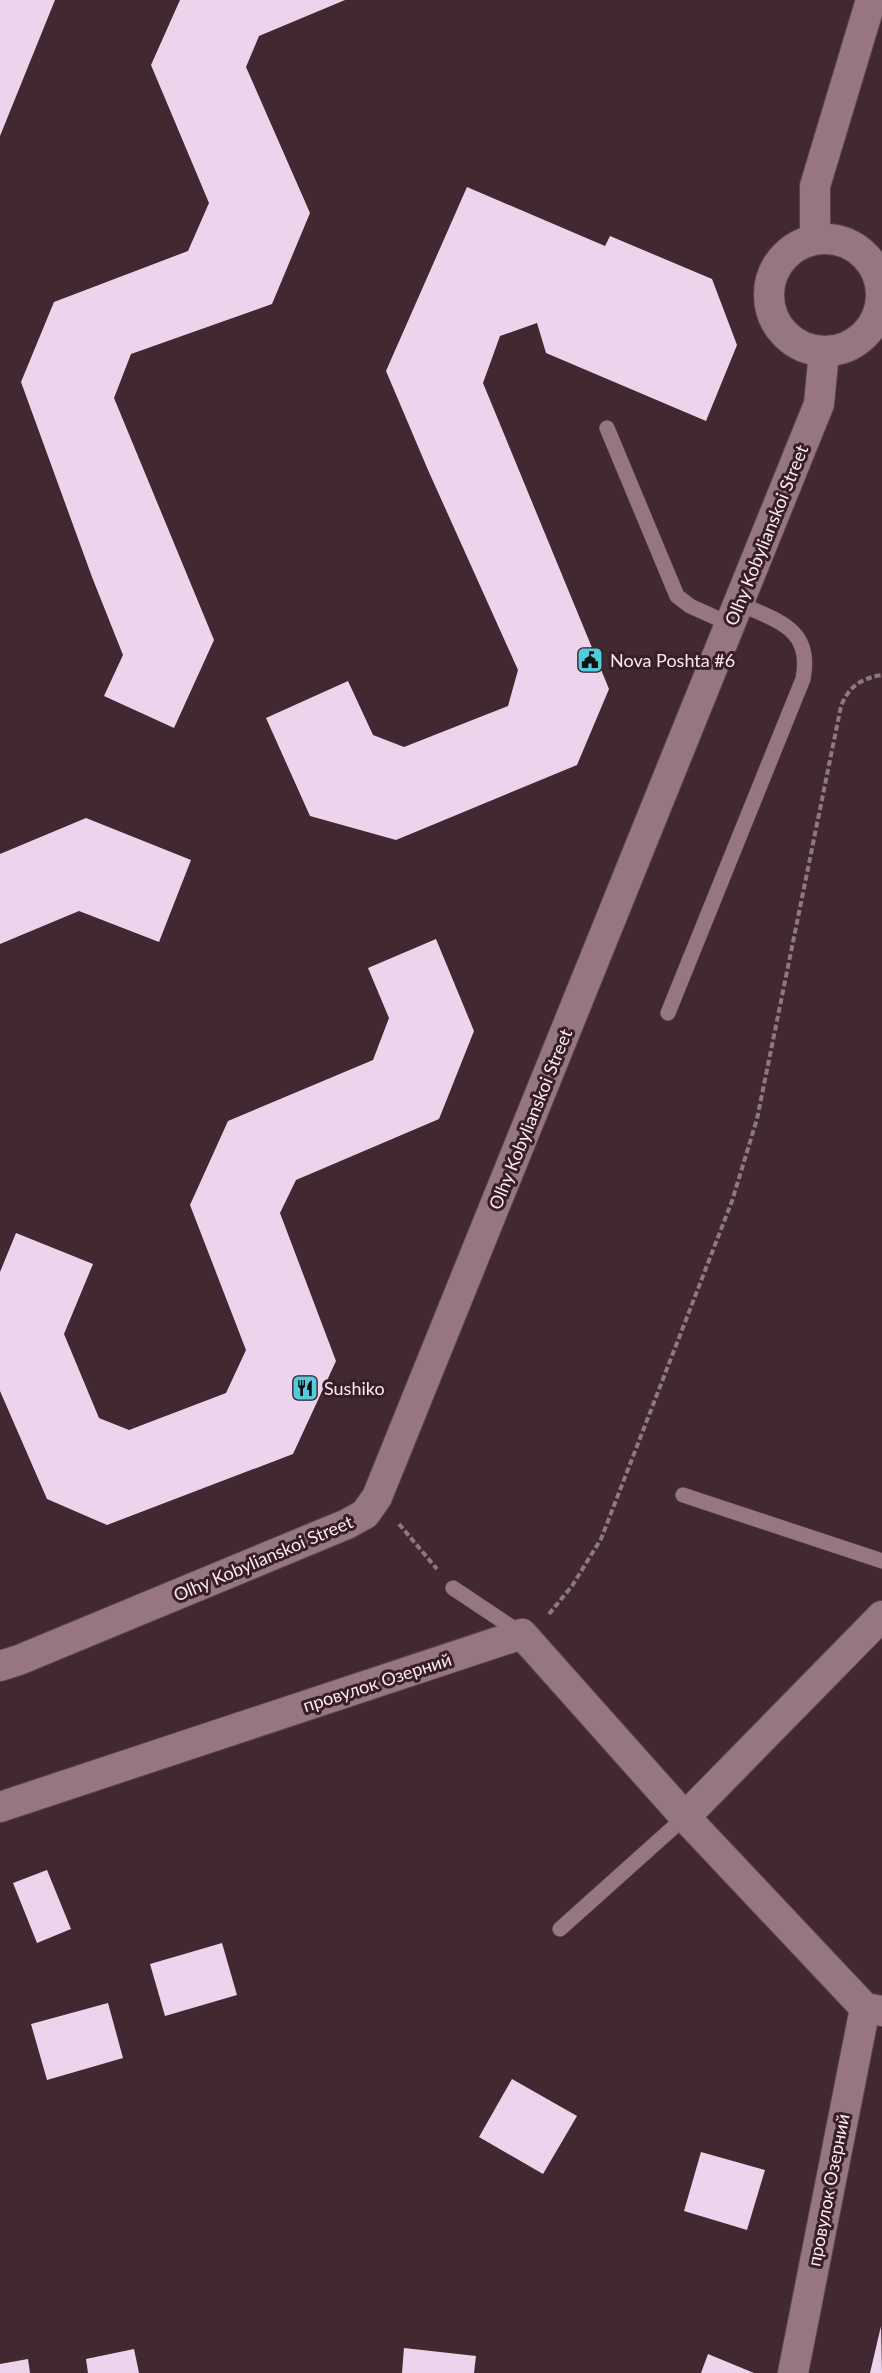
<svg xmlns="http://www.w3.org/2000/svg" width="882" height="2373" viewBox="0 0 882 2373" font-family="Lato,sans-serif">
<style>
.building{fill:#edd4ec}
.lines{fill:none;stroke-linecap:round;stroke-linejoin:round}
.lane-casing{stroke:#5b444c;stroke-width:16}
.street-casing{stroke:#5b444c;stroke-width:32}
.path{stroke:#8e787f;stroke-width:4;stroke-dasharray:6 3;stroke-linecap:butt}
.lane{stroke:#967780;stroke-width:15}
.street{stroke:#967780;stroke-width:30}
.labels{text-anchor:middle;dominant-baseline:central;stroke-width:6;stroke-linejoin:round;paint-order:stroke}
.street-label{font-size:18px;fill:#fbe9ee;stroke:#371e27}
.poi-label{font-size:18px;fill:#fbe9ee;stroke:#371e27;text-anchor:start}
</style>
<rect width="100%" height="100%" fill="#422831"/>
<g class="building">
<polygon points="0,0 55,0 0,136"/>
<polygon points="180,0 345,0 259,36 246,67 310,213 272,304 131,354 114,398 214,640 174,728 104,696 123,655 92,577 21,382 54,302 188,251 209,203 151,65"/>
<polygon points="467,187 605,246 610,236 712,279 737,345 706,421 546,353 537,323 500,336 483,383 609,689 577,765 396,840 310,816 266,718 348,681 373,735 404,747 508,706 518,670 428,470 386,371"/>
<polygon points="86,818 191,860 159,942 79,911 0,944 0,854"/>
<polygon points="436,939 474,1031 439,1119 296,1180 280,1213 336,1361 293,1454 107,1525 47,1499 0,1391 0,1272 16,1233 93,1264 64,1334 99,1418 129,1430 226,1393 246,1350 190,1205 228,1121 373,1060 389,1018 368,968"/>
<polygon points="47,1870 71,1929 37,1943 13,1883"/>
<polygon points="222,1943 237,1995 165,2016 150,1964"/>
<polygon points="108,2003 123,2058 47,2080 31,2024"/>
<polygon points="512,2079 577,2116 543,2174 479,2137"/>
<polygon points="701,2152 765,2170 747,2230 684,2211"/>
<polygon points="881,2326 882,2373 870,2373"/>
<polygon points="404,2348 476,2356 474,2373 402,2373"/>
<polygon points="134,2349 139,2373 88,2373 86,2359"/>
<polygon points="708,2354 754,2373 701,2373"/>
<polygon points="28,2359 30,2373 0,2373 0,2364"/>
</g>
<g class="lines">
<g class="lane-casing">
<g id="lane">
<polyline points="607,428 677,596 690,606 730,624"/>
<path d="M668 1013 803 679C813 628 777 621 738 603"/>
<polyline points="683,1495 882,1561"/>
<polyline points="453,1588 522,1634"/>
<polyline points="560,1929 685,1817"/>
</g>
</g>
<g class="street-casing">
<g id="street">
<circle cx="825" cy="295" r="56"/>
<polyline points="815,239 815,186 871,0"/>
<polyline points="0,1666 19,1660 347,1524 365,1514 377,1497 819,404 824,352"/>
<polyline points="0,1807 522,1634 685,1817 865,2008 882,2011"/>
<polyline points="685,1817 882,1616"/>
<polyline points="793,2373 865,2008"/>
</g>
</g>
<g class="path">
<polyline points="399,1524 437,1569"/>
<path d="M549 1614 572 1586 601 1539 732 1201 757 1119 841 706C849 686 862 678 882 675"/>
</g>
<use href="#lane" class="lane"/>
<use href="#street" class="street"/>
</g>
<defs>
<g id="civic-square" transform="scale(1.35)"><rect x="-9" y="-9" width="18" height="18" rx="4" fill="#53cbdb" stroke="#371e27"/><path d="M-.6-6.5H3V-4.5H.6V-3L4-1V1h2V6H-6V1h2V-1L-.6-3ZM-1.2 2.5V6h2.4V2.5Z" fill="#111"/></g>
<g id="restaurant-square" transform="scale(1.35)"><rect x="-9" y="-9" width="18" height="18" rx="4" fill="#53cbdb" stroke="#371e27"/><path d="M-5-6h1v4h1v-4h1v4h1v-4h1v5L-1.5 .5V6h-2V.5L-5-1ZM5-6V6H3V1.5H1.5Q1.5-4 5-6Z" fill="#111"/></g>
</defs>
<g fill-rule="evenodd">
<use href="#civic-square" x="590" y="660"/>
<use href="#restaurant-square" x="305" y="1388"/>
</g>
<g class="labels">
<g class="street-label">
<text transform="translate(766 535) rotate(-68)">Olhy Kobylianskoi Street</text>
<text transform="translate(530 1119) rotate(-68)">Olhy Kobylianskoi Street</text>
<text transform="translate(263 1558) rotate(-23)">Olhy Kobylianskoi Street</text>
<text transform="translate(377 1682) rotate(-18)">провулок Озерний</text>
<text transform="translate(828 2190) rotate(-79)">провулок Озерний</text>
</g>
<g class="poi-label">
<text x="610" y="660">Nova Poshta #6</text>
<text x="324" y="1388">Sushiko</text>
</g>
</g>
</svg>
